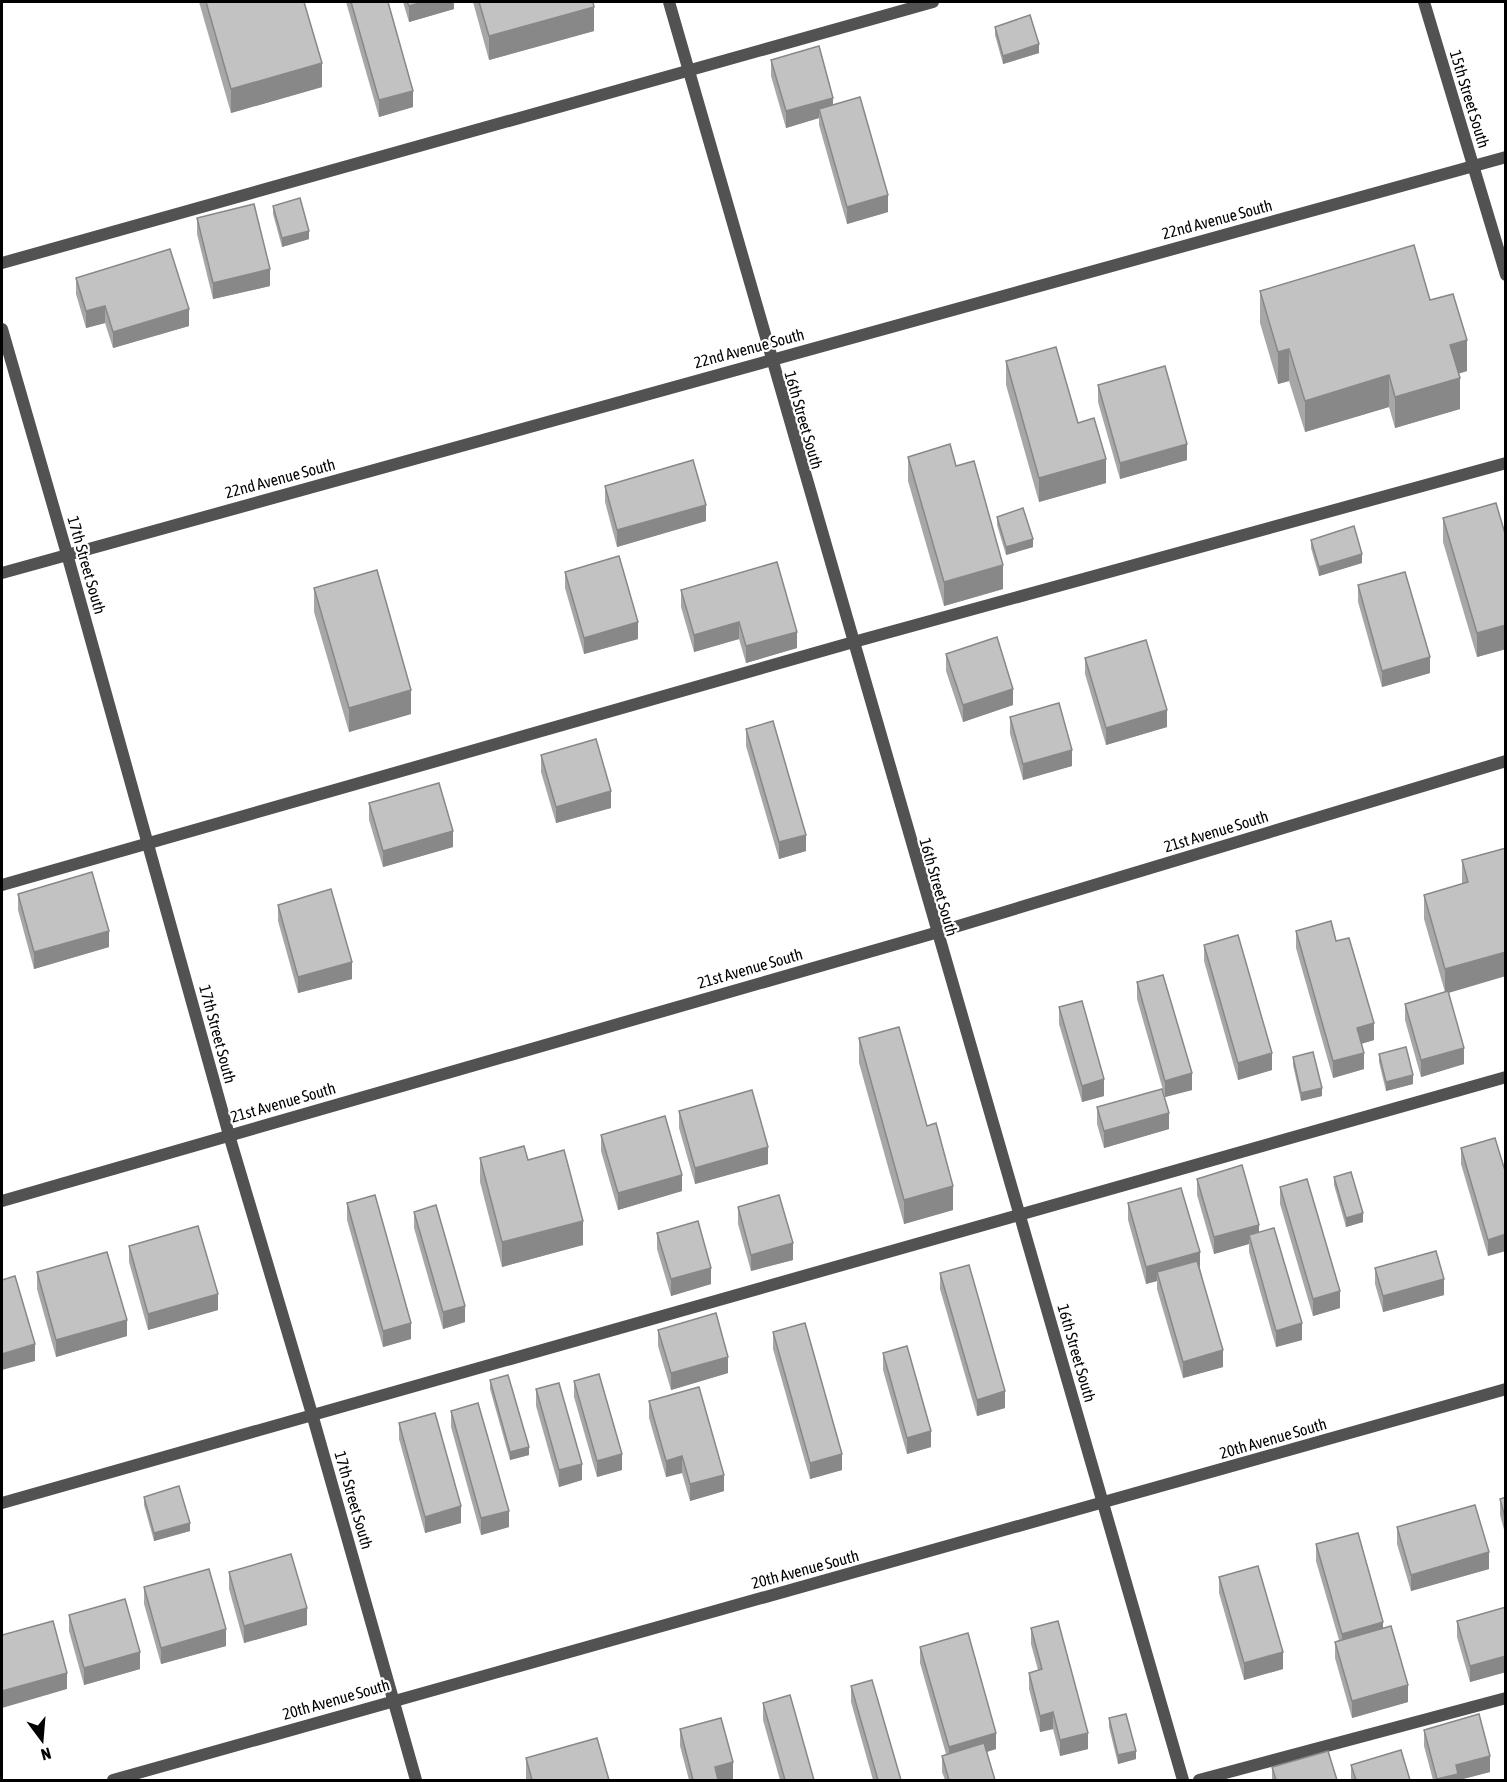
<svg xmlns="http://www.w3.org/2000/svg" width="1507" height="1782" viewBox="0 0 1507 1782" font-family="'Asap Condensed',sans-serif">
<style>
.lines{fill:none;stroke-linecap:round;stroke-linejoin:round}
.lane{stroke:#525252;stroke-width:12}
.street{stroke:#525252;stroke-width:12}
.wall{fill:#a7a7a7}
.shaded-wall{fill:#888}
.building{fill:#c2c2c2;stroke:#888;stroke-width:1.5}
.labels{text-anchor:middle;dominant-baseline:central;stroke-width:4.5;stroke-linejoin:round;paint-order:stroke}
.street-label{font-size:16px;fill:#000;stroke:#fff}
</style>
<rect width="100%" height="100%" fill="#fff"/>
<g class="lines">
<g class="lane">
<polyline points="2,263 933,2"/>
<polyline points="2,885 850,643 1506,463"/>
<polyline points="2,1503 1506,1077"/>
<polyline points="1199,1780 1506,1698"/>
</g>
<g class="street">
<path d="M669 2C835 596 1012 1187 1183 1780"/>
<polyline points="1424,2 1506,275"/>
<polyline points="2,329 67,554 229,1135 312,1414 416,1780"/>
<polyline points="2,573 1506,157"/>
<polyline points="2,1201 935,933 1506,761"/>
<path d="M113 1780C576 1646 1042 1521 1506 1389"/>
</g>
</g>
<g class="wall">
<polygon points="199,2 304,2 322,87 231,113"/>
<polygon points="346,2 388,2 413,107 379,117"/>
<polygon points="403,2 454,2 454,9 409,22"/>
<polygon points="473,2 593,2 594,31 489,60"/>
<polygon points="995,27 1039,53 1003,64 995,35"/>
<polygon points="771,60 833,105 888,212 847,224 819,125 819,118 786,128 771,76"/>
<polygon points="273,206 309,239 282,247 273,214"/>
<polygon points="197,218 270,286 213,299 197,234"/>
<polygon points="76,278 189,326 113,348 105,323 86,328 76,294"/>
<polygon points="1260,291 1430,300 1467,371 1458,374 1460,409 1395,428 1389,407 1305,432 1289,381 1278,384 1260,323"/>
<polygon points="1006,361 1078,423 1106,483 1039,502 1006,385"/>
<polygon points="1098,385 1187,460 1120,479 1098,402"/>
<polygon points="908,457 956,466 1003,589 944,606 908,481"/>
<polygon points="605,486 706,521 617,547 605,502"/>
<polygon points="997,517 1033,547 1006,555 997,525"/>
<polygon points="1443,518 1506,537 1506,649 1477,657 1443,542"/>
<polygon points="1311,540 1362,563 1319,576 1311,548"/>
<polygon points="565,572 638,639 584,654 565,588"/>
<polygon points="1358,585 1430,673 1382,687 1358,602"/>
<polygon points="314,588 411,714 349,732 314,612"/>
<polygon points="681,590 797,648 746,663 739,639 694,652 681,607"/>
<polygon points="946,654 1013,705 963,722 946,671"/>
<polygon points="1085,658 1167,727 1106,745 1085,674"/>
<polygon points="1010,717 1072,766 1023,780 1010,734"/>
<polygon points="746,729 806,851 779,859 746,746"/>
<polygon points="541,755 611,808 556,823 541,772"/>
<polygon points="369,803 453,847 383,867 369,820"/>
<polygon points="1506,848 1449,993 1464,1064 1421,1077 1405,1020 1405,1004 1445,992 1424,919 1424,895 1462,884 1462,860"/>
<polygon points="18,894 109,947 34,969 18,910"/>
<polygon points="278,905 352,979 298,993 278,921"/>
<polygon points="1296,931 1336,941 1374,1040 1361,1044 1364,1069 1333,1078 1296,948"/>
<polygon points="1204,945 1272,1070 1238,1080 1204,961"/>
<polygon points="1137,982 1192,1090 1165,1097 1137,999"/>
<polygon points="1059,1007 1104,1096 1082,1102 1059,1024"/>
<polygon points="859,1038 927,1126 953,1210 904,1224 859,1063"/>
<polygon points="1379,1054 1413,1084 1386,1091 1379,1062"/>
<polygon points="1293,1057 1322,1096 1301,1101 1293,1065"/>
<polygon points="1097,1107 1169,1129 1104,1148 1097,1124"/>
<polygon points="679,1111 768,1164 695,1184 679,1128"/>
<polygon points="601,1135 682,1191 618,1210 601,1151"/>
<polygon points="1461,1148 1506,1174 1488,1256 1461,1164"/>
<polygon points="480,1158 528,1160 583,1245 502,1267 480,1182"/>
<polygon points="1334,1177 1363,1222 1346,1227 1334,1185"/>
<polygon points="1197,1179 1259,1232 1302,1340 1276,1347 1249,1252 1249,1244 1214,1254 1197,1195"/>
<polygon points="1280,1187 1340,1308 1313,1316 1280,1204"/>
<polygon points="347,1203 411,1339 383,1347 347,1220"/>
<polygon points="1128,1203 1200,1268 1223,1367 1183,1378 1157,1289 1157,1281 1146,1284 1128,1220"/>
<polygon points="738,1207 793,1260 751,1271 738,1224"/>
<polygon points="414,1212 465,1322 443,1329 414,1228"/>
<polygon points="657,1233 711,1284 671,1296 657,1249"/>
<polygon points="129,1246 218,1310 148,1330 129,1262"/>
<polygon points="1375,1268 1444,1295 1383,1312 1375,1284"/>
<polygon points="37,1272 127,1336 56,1357 37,1289"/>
<polygon points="940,1273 1005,1408 977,1416 940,1289"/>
<polygon points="658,1330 728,1373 671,1390 658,1346"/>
<polygon points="773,1332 842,1470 810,1479 773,1349"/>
<polygon points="883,1353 931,1447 907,1454 883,1370"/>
<polygon points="490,1380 529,1455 510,1460 490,1389"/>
<polygon points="574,1381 622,1470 597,1477 574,1397"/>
<polygon points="536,1389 582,1480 559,1487 536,1406"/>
<polygon points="649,1401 724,1491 690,1501 682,1473 666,1477 649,1418"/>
<polygon points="451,1411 509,1527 481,1535 451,1427"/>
<polygon points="399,1423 461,1523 425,1533 399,1439"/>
<polygon points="144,1497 190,1531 154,1541 144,1505"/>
<polygon points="1506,1497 1506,1537 1500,1515 1500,1499"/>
<polygon points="1397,1527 1489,1569 1411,1591 1397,1544"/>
<polygon points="1316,1544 1383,1628 1408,1702 1352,1718 1335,1658 1335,1642 1339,1640 1316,1561"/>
<polygon points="229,1572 307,1625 244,1643 229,1589"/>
<polygon points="1219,1577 1283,1669 1244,1680 1219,1593"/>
<polygon points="144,1587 226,1646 161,1664 144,1604"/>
<polygon points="1506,1607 1506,1672 1470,1682 1457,1637 1457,1621"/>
<polygon points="69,1615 140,1669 84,1685 69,1631"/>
<polygon points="1031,1628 1088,1749 1060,1756 1053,1729 1040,1732 1029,1689 1029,1673 1038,1670 1031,1644"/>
<polygon points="920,1647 996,1749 987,1752 995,1780 945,1780 942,1772 942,1756 946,1754 920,1663"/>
<polygon points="851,1686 901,1780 873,1780 851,1702"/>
<polygon points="763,1703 814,1780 780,1780 763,1720"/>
<polygon points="1109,1718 1136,1759 1118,1764 1109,1727"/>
<polygon points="680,1729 733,1779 726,1780 689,1780 680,1746"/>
<polygon points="1424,1730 1490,1772 1459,1780 1433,1780 1424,1746"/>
<polygon points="526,1758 609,1780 526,1780"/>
<polygon points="1351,1765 1410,1780 1351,1780"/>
<polygon points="1272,1767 1337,1780 1272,1780"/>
</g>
<g class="shaded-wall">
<polygon points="423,2 454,2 454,9 409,22 409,6"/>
<polygon points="594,7 594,31 489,60 489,36"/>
<polygon points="1039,44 1039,53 1003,64 1003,56"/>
<polygon points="322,63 322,87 231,113 231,89"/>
<polygon points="413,91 413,107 379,117 379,100"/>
<polygon points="833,98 833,114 819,109 819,118 786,128 786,111"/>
<polygon points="888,195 888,212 847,224 847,207"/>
<polygon points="309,231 309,239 282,247 282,238"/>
<polygon points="270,269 270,286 213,299 213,283"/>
<polygon points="105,306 105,323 86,328 86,311"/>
<polygon points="189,309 189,326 113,348 113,332"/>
<polygon points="1467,340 1467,371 1450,376 1450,345"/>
<polygon points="1289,349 1289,381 1278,384 1278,352"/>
<polygon points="1389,375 1389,407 1305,432 1305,401"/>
<polygon points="1460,378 1460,409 1395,428 1395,397"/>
<polygon points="1187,444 1187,460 1120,479 1120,463"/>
<polygon points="1106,459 1106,483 1039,502 1039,478"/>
<polygon points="706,505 706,521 617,547 617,530"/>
<polygon points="1033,539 1033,547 1006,555 1006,547"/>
<polygon points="1362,554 1362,563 1319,576 1319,567"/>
<polygon points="1003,565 1003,589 944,606 944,582"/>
<polygon points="638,622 638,639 584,654 584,638"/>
<polygon points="739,622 739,639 694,652 694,635"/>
<polygon points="1506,625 1506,649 1477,657 1477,633"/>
<polygon points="797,632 797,648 746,663 746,646"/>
<polygon points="1430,657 1430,673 1382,687 1382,671"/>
<polygon points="1013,689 1013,705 963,722 963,705"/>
<polygon points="411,690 411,714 349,732 349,708"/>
<polygon points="1167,710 1167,727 1106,745 1106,728"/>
<polygon points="1072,750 1072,766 1023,780 1023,764"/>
<polygon points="611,791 611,808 556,823 556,807"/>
<polygon points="453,831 453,847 383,867 383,851"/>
<polygon points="806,835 806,851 779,859 779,842"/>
<polygon points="109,931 109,947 34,969 34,952"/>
<polygon points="1506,952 1506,976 1445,994 1445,969"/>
<polygon points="352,962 352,979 298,993 298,977"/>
<polygon points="1374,1023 1374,1040 1357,1045 1357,1028"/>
<polygon points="1464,1048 1464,1064 1421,1077 1421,1060"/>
<polygon points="1272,1053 1272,1070 1238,1080 1238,1063"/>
<polygon points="1364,1053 1364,1069 1333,1078 1333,1061"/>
<polygon points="1192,1073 1192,1090 1165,1097 1165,1081"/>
<polygon points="1413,1075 1413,1084 1386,1091 1386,1082"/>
<polygon points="1104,1079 1104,1096 1082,1102 1082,1086"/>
<polygon points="1322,1088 1322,1096 1301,1101 1301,1093"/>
<polygon points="1169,1113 1169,1129 1104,1148 1104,1131"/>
<polygon points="768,1147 768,1164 695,1184 695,1168"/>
<polygon points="682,1175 682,1191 618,1210 618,1193"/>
<polygon points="953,1186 953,1210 904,1224 904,1200"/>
<polygon points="1363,1213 1363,1222 1346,1227 1346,1218"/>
<polygon points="583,1221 583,1245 502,1267 502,1242"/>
<polygon points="1259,1225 1259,1241 1249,1235 1249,1244 1214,1254 1214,1237"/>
<polygon points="1506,1234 1506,1251 1488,1256 1488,1240"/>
<polygon points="793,1243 793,1260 751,1271 751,1255"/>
<polygon points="1200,1252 1200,1268 1157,1272 1157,1281 1146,1284 1146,1267"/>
<polygon points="711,1268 711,1284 671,1296 671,1279"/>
<polygon points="1444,1279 1444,1295 1383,1312 1383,1296"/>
<polygon points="1340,1291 1340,1308 1313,1316 1313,1299"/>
<polygon points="218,1294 218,1310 148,1330 148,1314"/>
<polygon points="465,1306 465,1322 443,1329 443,1312"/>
<polygon points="127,1320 127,1336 56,1357 56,1340"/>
<polygon points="411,1323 411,1339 383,1347 383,1331"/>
<polygon points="1302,1323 1302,1340 1276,1347 1276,1331"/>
<polygon points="35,1344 35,1361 2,1370 2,1354"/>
<polygon points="1223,1350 1223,1367 1183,1378 1183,1362"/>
<polygon points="728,1357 728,1373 671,1390 671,1373"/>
<polygon points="1005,1391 1005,1408 977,1416 977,1400"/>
<polygon points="931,1431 931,1447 907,1454 907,1438"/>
<polygon points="529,1447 529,1455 510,1460 510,1452"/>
<polygon points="622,1454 622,1470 597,1477 597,1461"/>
<polygon points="842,1454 842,1470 810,1479 810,1463"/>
<polygon points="682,1456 682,1473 666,1477 666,1461"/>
<polygon points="582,1464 582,1480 559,1487 559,1470"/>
<polygon points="724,1475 724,1491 690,1501 690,1484"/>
<polygon points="461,1506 461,1523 425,1533 425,1517"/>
<polygon points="509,1511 509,1527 481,1535 481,1518"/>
<polygon points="190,1523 190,1531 154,1541 154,1533"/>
<polygon points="1489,1552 1489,1569 1411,1591 1411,1575"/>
<polygon points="307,1608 307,1625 244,1643 244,1626"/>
<polygon points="1383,1622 1383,1639 1342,1650 1342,1634"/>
<polygon points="226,1629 226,1646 161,1664 161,1648"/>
<polygon points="140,1652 140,1669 84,1685 84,1668"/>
<polygon points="1283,1652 1283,1669 1244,1680 1244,1663"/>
<polygon points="1506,1656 1506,1672 1470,1682 1470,1666"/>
<polygon points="67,1673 67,1689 2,1708 2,1691"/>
<polygon points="1408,1685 1408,1702 1352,1718 1352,1701"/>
<polygon points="1053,1712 1053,1729 1040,1732 1040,1716"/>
<polygon points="996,1733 996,1749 949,1763 949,1747"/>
<polygon points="1088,1733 1088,1749 1060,1756 1060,1740"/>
<polygon points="1136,1751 1136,1759 1118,1764 1118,1755"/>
<polygon points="1490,1756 1490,1772 1459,1780 1437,1780 1437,1779 1456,1765"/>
<polygon points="733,1762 733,1779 726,1780 715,1780 715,1767"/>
</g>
<g class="building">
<polygon points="206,2 304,2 322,63 231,89"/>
<polygon points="351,2 388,2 413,91 379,100"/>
<polygon points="407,2 423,2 409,6"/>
<polygon points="479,2 593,2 594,7 489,36"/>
<polygon points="1030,15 1039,44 1003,56 995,27"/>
<polygon points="819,46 833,98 786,111 771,60"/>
<polygon points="860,97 888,195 847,207 819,109"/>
<polygon points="300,198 309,231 282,238 273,206"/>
<polygon points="254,204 270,269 213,283 197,218"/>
<polygon points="1414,245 1430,300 1453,294 1467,340 1450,345 1460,378 1395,397 1389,375 1305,401 1289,349 1278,352 1260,291"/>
<polygon points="170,249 189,309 113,332 105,306 86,311 76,278"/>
<polygon points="1056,347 1078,423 1094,418 1106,459 1039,478 1006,361"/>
<polygon points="1165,366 1187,444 1120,463 1098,385"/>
<polygon points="950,444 956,466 974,461 1003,565 944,582 908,457"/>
<polygon points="693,460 706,505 617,530 605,486"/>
<polygon points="1496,503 1506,537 1506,625 1477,633 1443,518"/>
<polygon points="1023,508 1033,539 1006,547 997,517"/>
<polygon points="1354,526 1362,554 1319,567 1311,540"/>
<polygon points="619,556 638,622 584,638 565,572"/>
<polygon points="777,562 797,632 746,646 739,622 694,635 681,590"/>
<polygon points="377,570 411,690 349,708 314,588"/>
<polygon points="1405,572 1430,657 1382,671 1358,585"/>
<polygon points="997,637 1013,689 963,705 946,654"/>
<polygon points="1146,640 1167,710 1106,728 1085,658"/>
<polygon points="1059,703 1072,750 1023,764 1010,717"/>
<polygon points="773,721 806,835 779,842 746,729"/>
<polygon points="596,739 611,791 556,807 541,755"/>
<polygon points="439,783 453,831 383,851 369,803"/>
<polygon points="1506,848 1506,952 1445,969 1424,895 1468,882 1462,860"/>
<polygon points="92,872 109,931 34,952 18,894"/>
<polygon points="331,889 352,962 298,977 278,905"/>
<polygon points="1331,921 1336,941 1349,938 1374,1023 1357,1028 1364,1053 1333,1061 1296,931"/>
<polygon points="1238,935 1272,1053 1238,1063 1204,945"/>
<polygon points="1163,975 1192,1073 1165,1081 1137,982"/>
<polygon points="1448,991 1464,1048 1421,1060 1405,1004"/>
<polygon points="1082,1001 1104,1079 1082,1086 1059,1007"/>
<polygon points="899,1027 927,1126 936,1123 953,1186 904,1200 859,1038"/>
<polygon points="1406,1047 1413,1075 1386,1082 1379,1054"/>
<polygon points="1313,1052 1322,1088 1301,1093 1293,1057"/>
<polygon points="1162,1089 1169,1113 1104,1131 1097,1107"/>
<polygon points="752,1090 768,1147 695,1168 679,1111"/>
<polygon points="665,1116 682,1175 618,1193 601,1135"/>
<polygon points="1495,1138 1506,1174 1506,1234 1488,1240 1461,1148"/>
<polygon points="524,1146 528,1160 564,1150 583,1221 502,1242 480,1158"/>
<polygon points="1242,1165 1259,1225 1214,1237 1197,1179"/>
<polygon points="1351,1172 1363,1213 1346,1218 1334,1177"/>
<polygon points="1307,1179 1340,1291 1313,1299 1280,1187"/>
<polygon points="1181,1188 1200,1252 1146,1267 1128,1203"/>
<polygon points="375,1195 411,1323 383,1331 347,1203"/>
<polygon points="779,1195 793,1243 751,1255 738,1207"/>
<polygon points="436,1205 465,1306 443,1312 414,1212"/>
<polygon points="698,1221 711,1268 671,1279 657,1233"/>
<polygon points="198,1226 218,1294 148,1314 129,1246"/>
<polygon points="1274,1228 1302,1323 1276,1331 1249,1235"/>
<polygon points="1436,1251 1444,1279 1383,1296 1375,1268"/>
<polygon points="107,1252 127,1320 56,1340 37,1272"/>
<polygon points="1197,1261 1223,1350 1183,1362 1157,1272"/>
<polygon points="969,1265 1005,1391 977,1400 940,1273"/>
<polygon points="15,1276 35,1344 2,1354 2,1280"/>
<polygon points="716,1313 728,1357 671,1373 658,1330"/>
<polygon points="805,1323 842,1454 810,1463 773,1332"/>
<polygon points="907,1346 931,1431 907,1438 883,1353"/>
<polygon points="599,1374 622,1454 597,1461 574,1381"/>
<polygon points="508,1375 529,1447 510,1452 490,1380"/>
<polygon points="559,1383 582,1464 559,1470 536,1389"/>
<polygon points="699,1387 724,1475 690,1484 682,1456 666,1461 649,1401"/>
<polygon points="478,1403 509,1511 481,1518 451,1411"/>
<polygon points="435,1413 461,1506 425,1517 399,1423"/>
<polygon points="179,1486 190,1523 154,1533 144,1497"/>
<polygon points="1506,1497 1506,1521 1500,1499"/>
<polygon points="1475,1505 1489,1552 1411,1575 1397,1527"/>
<polygon points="1358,1533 1383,1622 1342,1634 1316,1544"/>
<polygon points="291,1554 307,1608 244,1626 229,1572"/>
<polygon points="1258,1566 1283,1652 1244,1663 1219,1577"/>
<polygon points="209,1569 226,1629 161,1648 144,1587"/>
<polygon points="125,1599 140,1652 84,1668 69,1615"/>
<polygon points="1506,1607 1506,1656 1470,1666 1457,1621"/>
<polygon points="53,1621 67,1673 2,1691 2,1635"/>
<polygon points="1058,1621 1088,1733 1060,1740 1053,1712 1040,1716 1029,1673 1042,1669 1031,1628"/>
<polygon points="1391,1626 1408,1685 1352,1701 1335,1642"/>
<polygon points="968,1633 996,1733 949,1747 920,1647"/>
<polygon points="872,1680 901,1780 878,1780 851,1686"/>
<polygon points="790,1695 814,1780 785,1780 763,1703"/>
<polygon points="1126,1714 1136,1751 1118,1755 1109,1718"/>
<polygon points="1479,1714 1490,1756 1456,1765 1458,1774 1437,1779 1424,1730"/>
<polygon points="721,1718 733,1762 715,1767 718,1780 693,1780 680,1729"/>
<polygon points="597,1738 609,1780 532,1780 526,1758"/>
<polygon points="984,1743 995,1780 949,1780 942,1756"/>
<polygon points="1401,1750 1410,1780 1356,1780 1351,1765"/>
<polygon points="1328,1751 1337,1780 1276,1780 1272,1767"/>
</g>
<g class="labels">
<g class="street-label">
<text transform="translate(1470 99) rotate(73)">15th Street South</text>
<text transform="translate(1217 219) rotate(-15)">22nd Avenue South</text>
<text transform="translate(749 348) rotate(-15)">22nd Avenue South</text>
<text transform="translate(804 420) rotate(74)">16th Street South</text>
<text transform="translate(280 478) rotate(-15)">22nd Avenue South</text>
<text transform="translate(87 565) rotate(74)">17th Street South</text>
<text transform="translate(1216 831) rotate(-17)">21st Avenue South</text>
<text transform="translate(939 887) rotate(74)">16th Street South</text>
<text transform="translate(750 968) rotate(-16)">21st Avenue South</text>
<text transform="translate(218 1034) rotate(75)">17th Street South</text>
<text transform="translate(283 1102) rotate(-16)">21st Avenue South</text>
<text transform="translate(1077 1353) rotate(74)">16th Street South</text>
<text transform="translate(1273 1438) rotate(-16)">20th Avenue South</text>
<text transform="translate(354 1500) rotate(74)">17th Street South</text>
<text transform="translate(805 1569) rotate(-15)">20th Avenue South</text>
<text transform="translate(336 1699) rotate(-16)">20th Avenue South</text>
</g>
</g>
<rect width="1507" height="1782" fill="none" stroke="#000000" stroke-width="6"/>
<g transform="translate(42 1740) rotate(164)" stroke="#ffffff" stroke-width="4.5" paint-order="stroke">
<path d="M0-4.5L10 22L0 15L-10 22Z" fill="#000000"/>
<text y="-9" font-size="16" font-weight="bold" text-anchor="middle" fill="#000000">N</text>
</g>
</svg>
